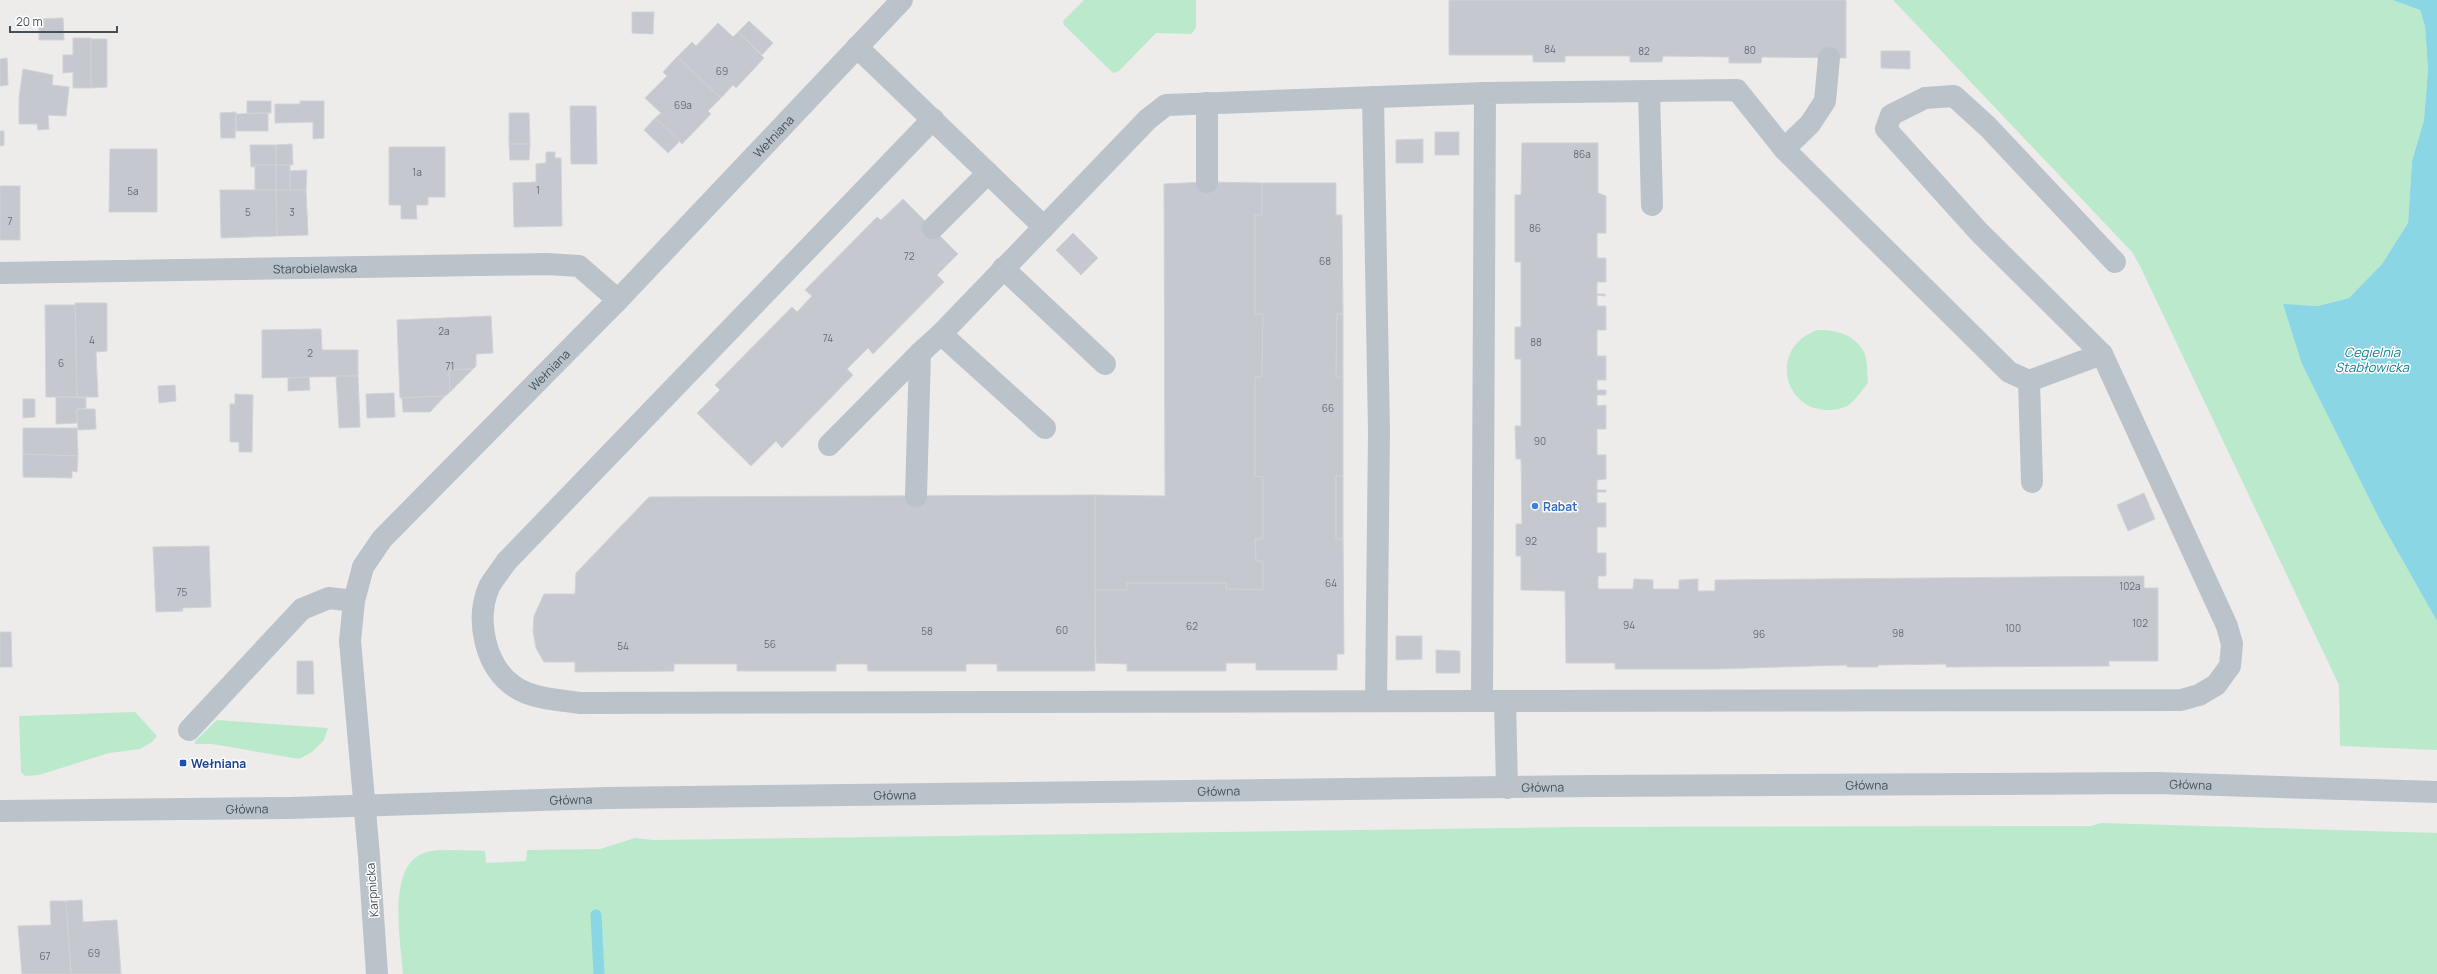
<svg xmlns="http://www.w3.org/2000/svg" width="2437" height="974" viewBox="0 0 2437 974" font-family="Manrope,sans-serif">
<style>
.green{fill:#baeacb}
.water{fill:#8ad6e5}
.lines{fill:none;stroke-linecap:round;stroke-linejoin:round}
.stream{stroke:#8ad6e5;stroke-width:11}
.building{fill:#c5c8ce;stroke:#cfd2d7}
.minor{stroke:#bac3ca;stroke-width:22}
.shop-dot{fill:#3f7fe0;stroke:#fff;stroke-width:1.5}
.transit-dot{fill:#1a4fb4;stroke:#fff;stroke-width:1.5}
.labels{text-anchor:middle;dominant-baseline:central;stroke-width:3;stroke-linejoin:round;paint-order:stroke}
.number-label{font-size:10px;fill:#656d75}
.street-label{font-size:12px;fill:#454f57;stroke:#fff}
.shop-label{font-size:12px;font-weight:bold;fill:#366cbe;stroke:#fff;text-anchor:start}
.transit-label{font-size:12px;font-weight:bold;fill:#164399;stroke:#fff;text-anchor:start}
.water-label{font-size:13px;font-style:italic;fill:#147f93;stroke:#fff}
</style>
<rect width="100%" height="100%" fill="#eeebeb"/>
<g class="green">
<polygon points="1084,0 1196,0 1196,28 1191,34 1156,33 1119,71 1113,73 1064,25 1063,21"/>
<polygon points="1893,0 2392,0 2420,10 2425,26 2428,69 2424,120 2412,161 2408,223 2382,264 2349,298 2318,306 2283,305 2382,524 2437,621 2437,750 2340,746 2339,685 2140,266 2132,252"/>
<path d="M1816 330C1834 329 1855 334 1864 352 1868 360 1867 374 1868 383 1862 390 1857 398 1850 404 1843 409 1834 410 1826 410 1790 409 1773 365 1800 340 1804 336 1811 333 1816 330Z"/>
<polygon points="135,712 157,736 152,742 140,749 109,753 39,775 25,776 21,772 19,716"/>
<polygon points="217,720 328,728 324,740 312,752 299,759 212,744 195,744 195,741"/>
<path d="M2101 823 2437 833V974H403C401 943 386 866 424 853 436 848 470 851 485 851L486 863 526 861 527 850 600 849 635 838 653 840 1579 827 2091 826Z"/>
</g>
<polygon class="water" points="2392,0 2437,0 2437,621 2382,524 2302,364 2283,304 2318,306 2349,298 2382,264 2408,223 2412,161 2424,120 2428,69 2425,26 2420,10"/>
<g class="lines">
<polyline class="stream" points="596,915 599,974"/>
</g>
<g class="building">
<polygon points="1449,0 1846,0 1846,58 1762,57 1761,63 1729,63 1729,57 1663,56 1662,62 1630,62 1630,56 1565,56 1565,62 1533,62 1533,55 1449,55"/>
<polygon points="632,12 654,12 653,34 632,33"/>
<polygon points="63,18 64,40 39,40 39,19"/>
<polygon points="749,21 773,43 762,55 738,32"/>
<polygon points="718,23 733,37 738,32 764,58 736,88 733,85 721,98 677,57 692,42 696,46"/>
<polygon points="73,38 91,38 91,88 73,88 73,72 63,73 63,55 73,55"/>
<polygon points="91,39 107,39 107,87 91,88"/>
<polygon points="1881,51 1910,51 1910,69 1881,68"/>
<polygon points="677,57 721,98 708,111 711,114 682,144 655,118 661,113 645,98 667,76 663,72"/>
<polygon points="7,58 8,85 0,86 0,59"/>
<polygon points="23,69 53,75 52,85 69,87 66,116 48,115 49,129 38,130 37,124 19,124 19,98"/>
<rect x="247" y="101" width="24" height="12"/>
<polygon points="300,101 324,101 324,138 313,139 313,122 275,123 275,104 300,104"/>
<polygon points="570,106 596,106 597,164 571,164"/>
<polygon points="236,112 235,138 221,138 220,113"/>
<polygon points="268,113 268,131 236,131 236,114"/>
<polygon points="509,113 529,113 530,144 509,144"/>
<polygon points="655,118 680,141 668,153 644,130"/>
<polygon points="0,131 4,131 4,145 0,146"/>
<rect x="1435" y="132" width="24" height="23"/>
<polygon points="1423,139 1423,163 1396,163 1396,140"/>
<polygon points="1522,143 1598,143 1598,193 1606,196 1606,233 1597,233 1597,258 1606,258 1606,282 1597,282 1597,294 1605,294 1605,296 1597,295 1597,306 1606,306 1606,330 1597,330 1597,356 1606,356 1606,380 1597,380 1597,390 1606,390 1606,395 1597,395 1597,406 1606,405 1606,429 1597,429 1597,455 1606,455 1606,479 1597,480 1597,490 1606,490 1606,492 1597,492 1597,503 1606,503 1606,527 1597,527 1597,553 1606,553 1606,576 1598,576 1598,589 1633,589 1634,579 1653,580 1653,589 1679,589 1679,580 1698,579 1698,591 1715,591 1715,580 2144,576 2144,588 2158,588 2158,661 2109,661 2109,666 1946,667 1946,664 1878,665 1878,667 1847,667 1847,665 1716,669 1615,669 1615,663 1566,663 1565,591 1521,590 1521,556 1516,556 1516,524 1522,524 1521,459 1516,459 1515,426 1521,426 1521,359 1515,359 1515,327 1521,327 1521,262 1515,262 1515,195 1521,195"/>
<polygon points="292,144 293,165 276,165 276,145"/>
<polygon points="509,144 530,144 529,160 510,160"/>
<polygon points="250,145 276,145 276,165 251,167"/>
<polygon points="389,147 445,147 445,197 428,197 428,205 416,205 417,219 401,219 401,205 389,205"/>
<polygon points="110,149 157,149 157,212 109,212"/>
<polygon points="546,152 555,152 555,158 561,158 562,226 514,227 513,183 536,182 536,164 546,163"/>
<rect x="255" y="165" width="21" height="25"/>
<rect x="276" y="165" width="14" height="25"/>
<polygon points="307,170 306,190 290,190 290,171"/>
<polygon points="1207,182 1262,183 1262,215 1255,215 1255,314 1263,314 1262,377 1255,377 1255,476 1263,477 1263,539 1255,539 1256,561 1263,561 1263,590 1226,589 1226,583 1127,583 1127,590 1095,590 1095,495 1165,496 1164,184"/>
<polygon points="1262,183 1336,183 1336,215 1342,215 1343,314 1337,314 1336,377 1343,377 1343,476 1336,476 1336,539 1343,539 1344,654 1337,654 1337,670 1256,670 1256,663 1226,663 1226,671 1127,671 1127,664 1096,663 1095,590 1127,590 1127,583 1226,583 1226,589 1263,590 1263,561 1256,561 1255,539 1263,539 1263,477 1255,476 1255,377 1262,377 1263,314 1255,314 1255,215 1262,215"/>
<rect x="0" y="186" width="20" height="54"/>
<polygon points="220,190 276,190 277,236 221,238"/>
<polygon points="276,190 306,190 308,235 277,236"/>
<polygon points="903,199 958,254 937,275 944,282 873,354 868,348 847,369 853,375 782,448 776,441 751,466 697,413 720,390 715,385 792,307 797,312 812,296 805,290 877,217 881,220"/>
<polygon points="1073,233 1098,258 1081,275 1056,250"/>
<polygon points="75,303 107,303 107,351 96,352 98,397 77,397"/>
<polygon points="45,305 75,305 77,397 46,397"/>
<polygon points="1337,314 1343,314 1343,377 1336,377"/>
<polygon points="491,316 493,353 476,354 476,366 473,369 449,370 450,392 445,396 400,398 397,320"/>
<polygon points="321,329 322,350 358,350 358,376 262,378 262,330"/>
<polygon points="473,369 450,392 449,370"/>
<polygon points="336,376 358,376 360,427 339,428"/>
<polygon points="309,377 310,390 288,391 288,378"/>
<polygon points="175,385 176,401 159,403 158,386"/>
<polygon points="394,393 395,417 367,418 366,394"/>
<polygon points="235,394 253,395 252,452 239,452 239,442 230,442 230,404 235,404"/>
<polygon points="445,396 430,412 403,412 402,398"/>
<polygon points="56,397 86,398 86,408 77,409 77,423 56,424"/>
<polygon points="23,399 35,399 35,417 23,418"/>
<polygon points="77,409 95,409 96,429 78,430"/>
<polygon points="23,428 77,428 78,456 23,454"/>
<polygon points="23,454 78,456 77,472 72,471 72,478 23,477"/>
<polygon points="1336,476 1343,476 1343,540 1336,539"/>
<polygon points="2144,493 2155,519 2128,531 2117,505"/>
<polygon points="1095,495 1095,671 997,671 997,664 966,664 966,671 868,671 867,664 836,664 836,671 737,671 737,664 674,664 674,671 575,672 575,662 544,662 536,648 533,631 534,616 544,594 575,594 576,573 649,497"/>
<polygon points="209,546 211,607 182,608 183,611 156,612 153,547"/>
<polygon points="0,632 11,632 12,667 0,667"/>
<polygon points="1396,636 1422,636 1422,659 1396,660"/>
<polygon points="1436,650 1460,651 1460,673 1436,673"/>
<polygon points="297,661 313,661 314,694 297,694"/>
<polygon points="82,900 83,922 117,920 121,974 71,974 66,901"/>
<polygon points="50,901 66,901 71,974 22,974 18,926 51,925"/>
</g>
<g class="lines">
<g class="minor">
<polyline points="1649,91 1652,205"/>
<polyline points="1373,97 1379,432 1376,701"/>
<path d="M933 119 506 562C501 570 493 579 489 587 475 620 485 667 515 687 533 699 560 700 580 703L1482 701"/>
<polyline points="1784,149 1810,124 1825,101 1829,58"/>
<polyline points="1207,182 1207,103"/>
<polyline points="1044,227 1148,119 1166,105 1485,93 1737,90 1784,149 2009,372 2029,381 2102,354 2227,626 2232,644 2230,666 2216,685 2199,695 2181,700 1482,701 1485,93"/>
<polyline points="933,228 988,173"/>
<polyline points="1003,268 1105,364"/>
<path id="s1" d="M0 273 547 264 579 266 618 300"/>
<polyline points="941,334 1045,428"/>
<polyline points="2102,354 1979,232 1886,129 1891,115 1925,98 1954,96 1988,127 2115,262"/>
<polyline points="2029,381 2032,482"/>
<polyline points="829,445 920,353 941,334 1044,227 857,47"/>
<polyline points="916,496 920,353"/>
<polyline points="1505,701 1507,788"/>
<polyline points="189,730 302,609 329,598 354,601"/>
<path id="s2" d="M0 811 289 808 607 798 1594 786 2157 783 2437 792"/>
<path id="s3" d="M377 974 369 856 350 641 354 601 363 567 382 539 618 300 902 0"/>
</g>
</g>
<circle class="shop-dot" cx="1535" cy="506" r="4"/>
<rect class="transit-dot" x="179" y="759" width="8" height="8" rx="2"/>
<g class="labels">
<g class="number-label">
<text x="1550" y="49">84</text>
<text x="1750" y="50">80</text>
<text x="1644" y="51">82</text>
<text x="722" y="71">69</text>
<text x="683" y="105">69a</text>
<text x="1582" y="154">86a</text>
<text x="417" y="172">1a</text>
<text x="538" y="190">1</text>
<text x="133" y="191">5a</text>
<text x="248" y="212">5</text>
<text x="292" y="212">3</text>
<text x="10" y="221">7</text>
<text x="1535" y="228">86</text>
<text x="909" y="256">72</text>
<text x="1325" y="261">68</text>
<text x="444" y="331">2a</text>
<text x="828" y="338">74</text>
<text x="92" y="340">4</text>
<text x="1536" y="342">88</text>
<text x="310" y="353">2</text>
<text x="61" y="363">6</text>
<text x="450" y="366">71</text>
<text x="1328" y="408">66</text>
<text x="1540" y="441">90</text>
<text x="1531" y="541">92</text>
<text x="1331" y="583">64</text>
<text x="2130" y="586">102a</text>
<text x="182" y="592">75</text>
<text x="2140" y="623">102</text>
<text x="1629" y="625">94</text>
<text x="1192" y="626">62</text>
<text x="2013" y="628">100</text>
<text x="1062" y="630">60</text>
<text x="927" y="631">58</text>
<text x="1898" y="633">98</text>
<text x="1759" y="634">96</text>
<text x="770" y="644">56</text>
<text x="623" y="646">54</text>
<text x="94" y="953">69</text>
<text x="45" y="956">67</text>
</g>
<g class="street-label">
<text stroke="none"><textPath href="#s3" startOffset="1005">Wełniana</textPath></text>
<text stroke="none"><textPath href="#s1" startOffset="315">Starobielawska</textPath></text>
<text stroke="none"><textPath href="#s3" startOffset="681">Wełniana</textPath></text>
<text stroke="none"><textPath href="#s2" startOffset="1867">Główna</textPath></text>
<text stroke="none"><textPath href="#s2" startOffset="2191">Główna</textPath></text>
<text stroke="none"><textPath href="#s2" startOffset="1543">Główna</textPath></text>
<text stroke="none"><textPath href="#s2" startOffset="1219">Główna</textPath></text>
<text stroke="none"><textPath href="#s2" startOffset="895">Główna</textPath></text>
<text stroke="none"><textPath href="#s2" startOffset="571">Główna</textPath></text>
<text stroke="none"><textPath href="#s2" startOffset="247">Główna</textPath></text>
<text transform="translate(372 890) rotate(-94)">Karpnicka</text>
</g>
<g class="shop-label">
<text x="1543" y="506">Rabat</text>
</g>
<g class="transit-label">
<text x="191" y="763">Wełniana</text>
</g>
<g class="water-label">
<text x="2372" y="352">Cegielnia<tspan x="2372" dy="15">Stabłowicka</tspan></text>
</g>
</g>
<path d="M10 26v6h107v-6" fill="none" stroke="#454f57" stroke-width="2"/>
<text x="16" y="26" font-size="12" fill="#454f57" stroke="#ffffff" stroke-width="3" paint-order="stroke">20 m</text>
</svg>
